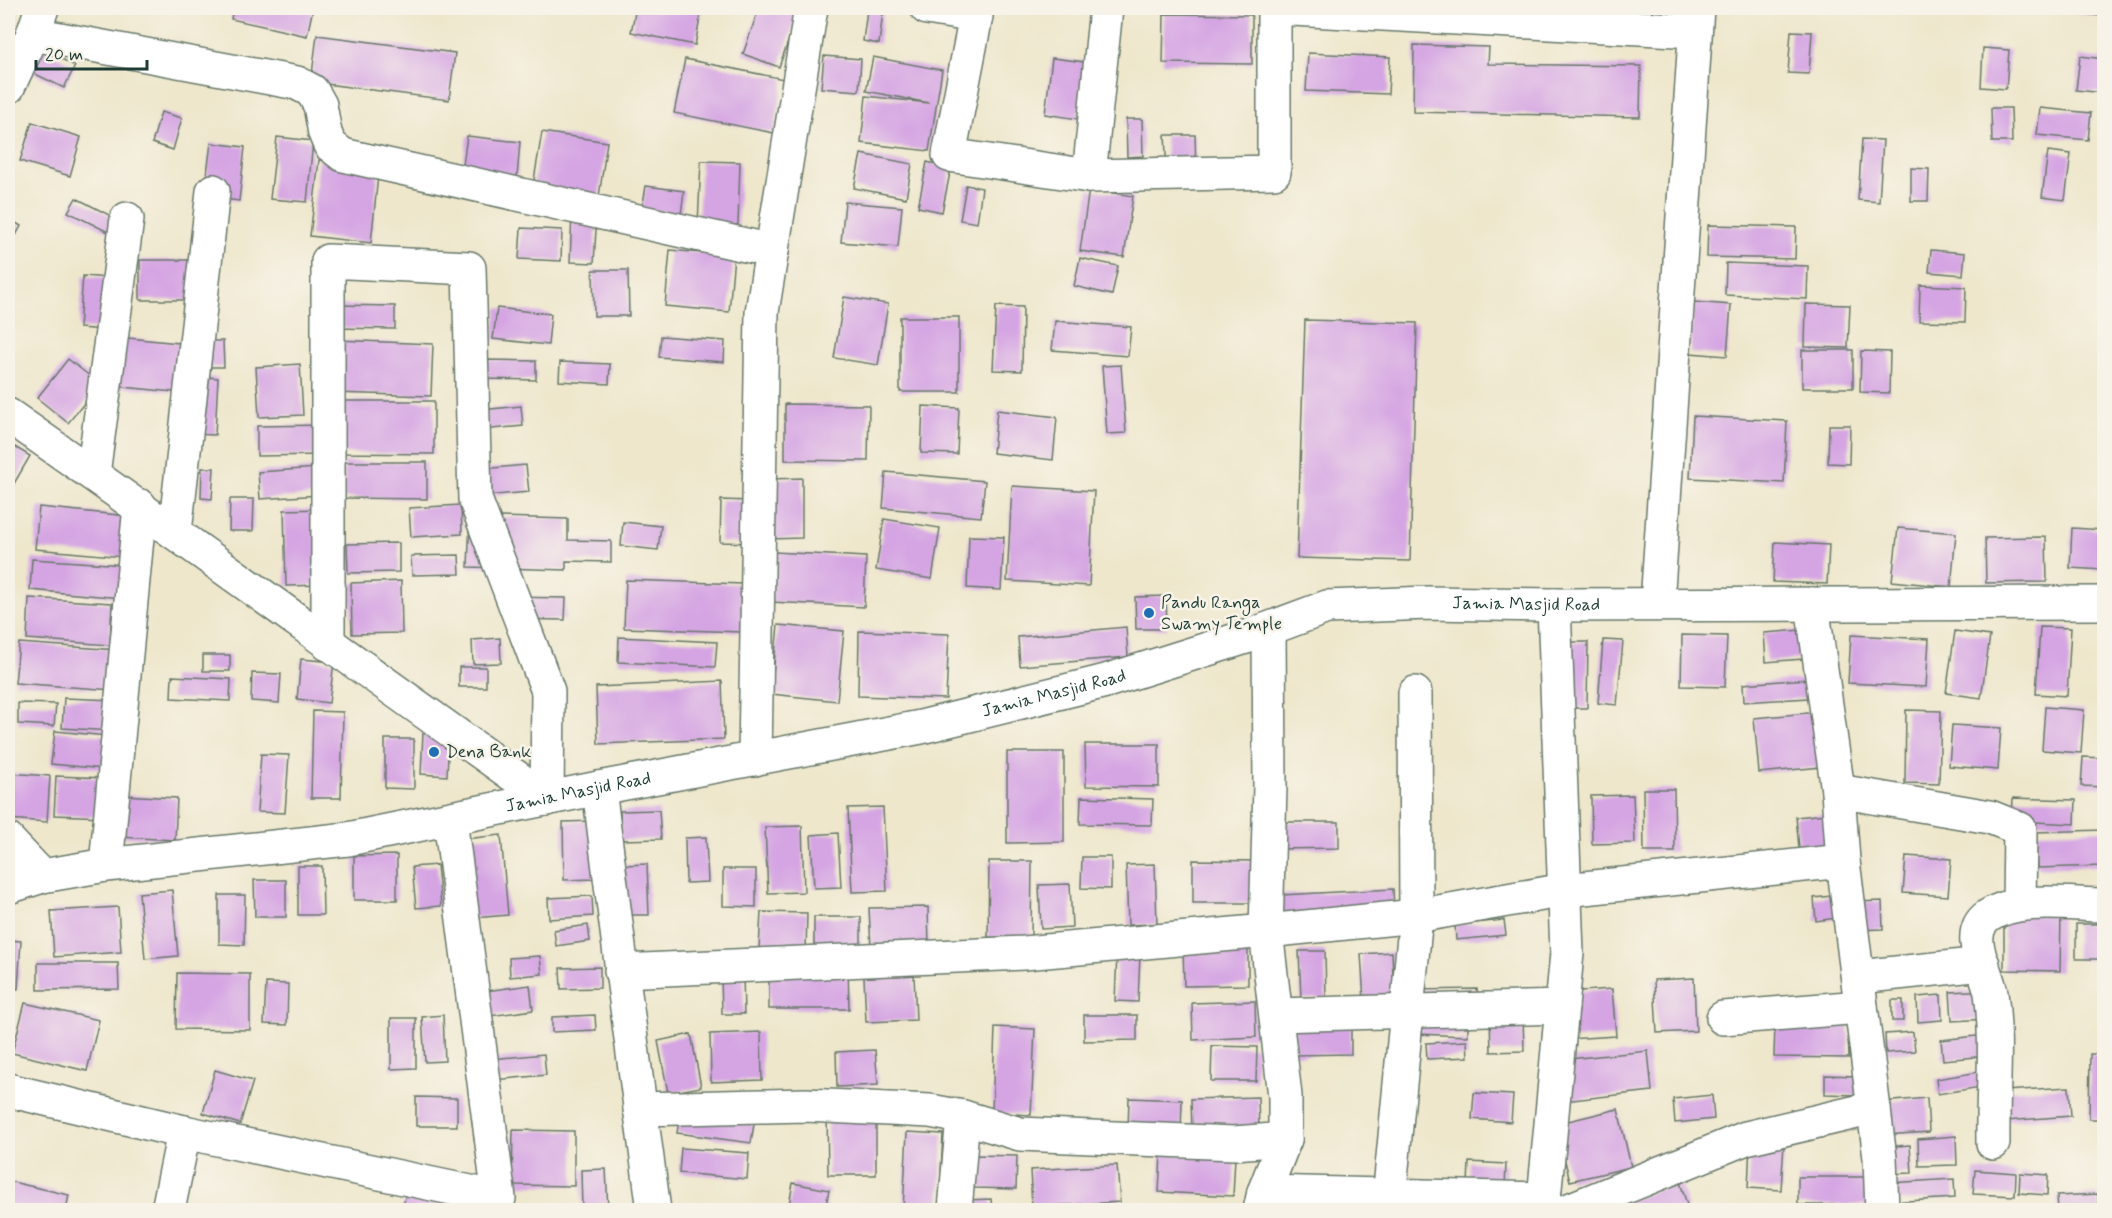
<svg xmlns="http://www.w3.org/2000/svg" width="2112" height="1218" viewBox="0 0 2112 1218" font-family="Mynerve,sans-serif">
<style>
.building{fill:#d5a5e3}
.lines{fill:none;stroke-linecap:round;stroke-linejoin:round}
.minor-casing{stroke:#677869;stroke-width:36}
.minor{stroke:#fff;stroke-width:33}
.poi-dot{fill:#1f6fb2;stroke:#f7f3e8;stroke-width:2}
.labels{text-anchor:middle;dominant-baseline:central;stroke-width:5;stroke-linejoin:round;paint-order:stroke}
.poi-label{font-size:18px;fill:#1f3d34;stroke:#f7f3e8;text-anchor:start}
.street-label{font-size:18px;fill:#1f3d34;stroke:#f7f3e8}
</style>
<rect width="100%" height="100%" fill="#f7f3e8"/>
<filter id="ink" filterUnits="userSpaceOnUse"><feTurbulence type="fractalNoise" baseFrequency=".0167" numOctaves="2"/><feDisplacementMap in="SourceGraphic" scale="12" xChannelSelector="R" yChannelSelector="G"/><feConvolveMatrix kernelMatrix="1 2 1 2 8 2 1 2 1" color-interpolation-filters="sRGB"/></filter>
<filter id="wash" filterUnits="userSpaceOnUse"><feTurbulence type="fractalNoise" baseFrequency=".008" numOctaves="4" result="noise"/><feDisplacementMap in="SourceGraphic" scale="24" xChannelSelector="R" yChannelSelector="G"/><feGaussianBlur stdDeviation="1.35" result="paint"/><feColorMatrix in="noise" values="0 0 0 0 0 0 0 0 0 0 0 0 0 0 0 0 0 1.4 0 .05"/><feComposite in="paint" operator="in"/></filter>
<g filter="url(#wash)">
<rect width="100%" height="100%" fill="#eee7cc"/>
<g id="blocks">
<g class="building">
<polygon points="233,8 313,8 307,36 231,19"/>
<polygon points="636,8 702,8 695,45 631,32"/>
<polygon points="759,8 800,8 779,67 743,54"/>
<polygon points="1914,8 1945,8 1944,12 1914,9"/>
<polygon points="2054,8 2101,8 2100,16 2054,10"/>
<polygon points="867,10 883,12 879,44 863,41"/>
<polygon points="1164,14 1252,15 1252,64 1163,63"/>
<polygon points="1791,31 1812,32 1809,74 1788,73"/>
<polygon points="317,35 455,53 449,100 311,82"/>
<polygon points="31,43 75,66 64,88 19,66"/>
<polygon points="1414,45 1489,47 1488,64 1641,66 1640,117 1413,112"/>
<polygon points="1983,48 2009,50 2006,89 1981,87"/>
<polygon points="1308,53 1390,57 1388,94 1306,91"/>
<polygon points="824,56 861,59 859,91 821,88"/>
<polygon points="2080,56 2104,59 2104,93 2076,90"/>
<polygon points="873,57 942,70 929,151 861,143 866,96 929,103 866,91"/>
<polygon points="1052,58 1085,62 1078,119 1045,114"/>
<polygon points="685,59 784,79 774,133 674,113"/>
<polygon points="1991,108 2011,108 2012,142 1992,142"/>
<polygon points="2040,108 2091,113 2088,140 2037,135"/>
<polygon points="161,112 182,118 173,150 152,143"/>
<polygon points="1126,119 1142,119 1143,156 1127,157"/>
<polygon points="32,122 81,137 70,176 20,161"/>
<polygon points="542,132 607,142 599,197 533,186"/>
<polygon points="1165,135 1195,135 1196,171 1167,173"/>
<polygon points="467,136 520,142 517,178 462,172"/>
<polygon points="277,137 313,141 307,202 270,199"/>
<polygon points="1862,139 1883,140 1879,202 1858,200"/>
<polygon points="211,143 245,147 239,201 204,196"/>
<polygon points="2048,151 2071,154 2065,200 2042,197"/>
<polygon points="861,154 912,164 906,198 854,188"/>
<polygon points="319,160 379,166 371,243 310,236"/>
<polygon points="701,161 740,162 738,225 698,224"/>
<polygon points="927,162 951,168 942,212 918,207"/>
<polygon points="1911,168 1929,169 1928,201 1911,201"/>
<polygon points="966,185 982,188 977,223 960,220"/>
<polygon points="646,186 684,191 681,215 642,209"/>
<polygon points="1089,189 1133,196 1124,257 1080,251"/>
<polygon points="76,198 115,218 108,232 68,212"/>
<polygon points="845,202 902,207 898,247 841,242"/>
<polygon points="572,212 597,213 594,263 570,262"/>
<polygon points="8,218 21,226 8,250"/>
<polygon points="1708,225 1796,227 1795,259 1707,257"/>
<polygon points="521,228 562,230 561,261 519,259"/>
<polygon points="670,250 734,256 729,312 665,306"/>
<polygon points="1931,250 1965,253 1963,275 1929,272"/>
<polygon points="1080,258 1118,266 1112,295 1074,286"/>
<polygon points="140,260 191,260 190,300 140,300"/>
<polygon points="1726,263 1808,266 1807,299 1725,295"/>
<polygon points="593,270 628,270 629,316 594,316"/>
<polygon points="83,276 123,279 119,331 79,328"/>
<polygon points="1920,285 1966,287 1965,322 1919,321"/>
<polygon points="844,297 888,304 878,365 834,358"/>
<polygon points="1694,302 1731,305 1727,356 1690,353"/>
<polygon points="1806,304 1850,305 1848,348 1805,347"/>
<polygon points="334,305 395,306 395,329 333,328"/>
<polygon points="996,306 1023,307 1022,371 993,370"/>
<polygon points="497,308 551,314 548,345 493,339"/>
<rect x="900" y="317" width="59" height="75"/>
<polygon points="1305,320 1417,323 1410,561 1297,558"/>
<polygon points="1055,321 1131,327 1128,356 1052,350"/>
<polygon points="661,336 725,341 724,362 659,357"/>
<polygon points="118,337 189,344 184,393 113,386"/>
<polygon points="337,340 433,344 431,396 335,393"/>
<polygon points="200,341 223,341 224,367 200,367"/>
<rect x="1802" y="350" width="51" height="38"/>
<polygon points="1861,351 1890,352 1889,393 1860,392"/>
<polygon points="68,359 100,384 68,423 37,398"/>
<polygon points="486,360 536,361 536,380 485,379"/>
<polygon points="560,362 610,364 609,384 559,381"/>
<polygon points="300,364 303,415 259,417 256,367"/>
<polygon points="1121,365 1126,433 1107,434 1102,366"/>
<polygon points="195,376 218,378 215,435 192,434"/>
<polygon points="338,401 434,401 434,454 338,453"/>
<polygon points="785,404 869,405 868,461 785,460"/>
<polygon points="521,406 523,426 482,430 480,410"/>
<polygon points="923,406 959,408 957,454 921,453"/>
<polygon points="997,410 1057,417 1053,460 993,453"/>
<polygon points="1693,416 1787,421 1784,483 1690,478"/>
<polygon points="327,425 327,455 257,456 257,426"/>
<polygon points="1829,425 1850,425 1849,464 1828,463"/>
<polygon points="8,443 30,456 8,494"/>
<polygon points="344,462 427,462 427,499 344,498"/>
<polygon points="526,465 529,492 474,497 472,470"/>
<polygon points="202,468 214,468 212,499 201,498"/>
<polygon points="318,468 320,495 260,499 258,472"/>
<polygon points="886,472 985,481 981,517 883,508"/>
<polygon points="802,478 802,538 770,539 770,479"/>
<polygon points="1012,486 1094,491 1089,586 1007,581"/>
<polygon points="230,499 254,499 253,531 229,531"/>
<polygon points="721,500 751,501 750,543 720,542"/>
<polygon points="461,505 462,534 411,537 409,508"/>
<polygon points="39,507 128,516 124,557 35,549"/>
<polygon points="323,509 325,585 286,586 284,510"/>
<polygon points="470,516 568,519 568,540 611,541 611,562 566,561 566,570 468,567"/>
<polygon points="884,519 940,528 932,579 876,570"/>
<polygon points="623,522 661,526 658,550 621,546"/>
<polygon points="1898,528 1956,533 1951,587 1892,581"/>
<polygon points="2072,528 2104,530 2104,570 2070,568"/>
<polygon points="969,536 1004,537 1001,590 967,588"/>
<polygon points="2046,537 2047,582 1986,583 1985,538"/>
<polygon points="1775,542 1829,545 1827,584 1773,582"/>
<polygon points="399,543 399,572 348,573 347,544"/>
<polygon points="774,552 866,557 864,607 771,602"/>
<polygon points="459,555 460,574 412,575 411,556"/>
<polygon points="32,559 124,565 122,598 30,590"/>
<polygon points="626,580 743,584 742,632 624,628"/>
<polygon points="401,581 402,633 352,634 351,583"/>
<polygon points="1166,596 1167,629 1136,629 1135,597"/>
<polygon points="505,597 566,598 565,620 504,619"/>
<polygon points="29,598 112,603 110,645 27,639"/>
<polygon points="778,625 844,631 837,701 771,694"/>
<polygon points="1126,627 1128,657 1020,666 1018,637"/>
<polygon points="2040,627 2071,628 2067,696 2036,694"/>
<polygon points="1801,630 1803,659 1766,662 1764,633"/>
<polygon points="859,631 949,634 946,699 858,696"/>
<polygon points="1955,631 1990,636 1981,698 1946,693"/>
<polygon points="1682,635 1727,636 1725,687 1681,686"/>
<polygon points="1851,635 1929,639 1926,687 1848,683"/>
<polygon points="619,637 717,642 715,667 618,662"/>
<polygon points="500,638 501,663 473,664 472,640"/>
<polygon points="2103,638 2104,638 2104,667 2101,667"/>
<polygon points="1603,640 1623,641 1617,705 1598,703"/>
<polygon points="1563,642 1588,642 1587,708 1563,708"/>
<polygon points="19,643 118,650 114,690 15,683"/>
<rect x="203" y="655" width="27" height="16"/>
<polygon points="301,659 334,662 329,703 297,699"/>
<rect x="459" y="667" width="27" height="20"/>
<polygon points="252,673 281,674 279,703 251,701"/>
<polygon points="172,676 231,679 230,701 171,698"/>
<polygon points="1807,679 1809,698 1744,702 1743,684"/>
<polygon points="722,681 724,739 598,744 596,687"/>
<polygon points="64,698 114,700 113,731 62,728"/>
<polygon points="18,703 56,704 54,726 18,724"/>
<polygon points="2045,707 2084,710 2081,753 2042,750"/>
<polygon points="1906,710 1941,711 1939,784 1905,783"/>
<polygon points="313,711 343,712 341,798 311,798"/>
<polygon points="424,712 450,713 447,776 421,774"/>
<polygon points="1818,712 1822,767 1759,773 1754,718"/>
<polygon points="8,718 13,719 9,752 8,752"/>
<polygon points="1952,725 2001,728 1998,770 1949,766"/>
<polygon points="55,731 107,736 104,769 51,764"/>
<polygon points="385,739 414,739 414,789 385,788"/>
<polygon points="1085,744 1159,744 1159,787 1086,786"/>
<polygon points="1007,752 1064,752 1064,842 1007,843"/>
<polygon points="261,754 289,755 285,813 257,812"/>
<polygon points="2083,757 2104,758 2104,787 2081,786"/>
<polygon points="8,773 50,776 47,822 8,819"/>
<polygon points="56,776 106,778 105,817 54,815"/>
<polygon points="1643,789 1674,789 1675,852 1644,852"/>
<polygon points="122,795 177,798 175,840 120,837"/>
<polygon points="1633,795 1635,843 1592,844 1591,796"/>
<polygon points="1081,797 1153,799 1152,825 1080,824"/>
<polygon points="2013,798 2076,800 2075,824 2012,821"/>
<polygon points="883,807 887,891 852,892 848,808"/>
<polygon points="659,810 661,839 621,840 620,811"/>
<polygon points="1836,813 1840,854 1800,858 1796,817"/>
<polygon points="594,821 595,879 564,880 563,822"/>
<polygon points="1279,822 1339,822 1339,848 1279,849"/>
<polygon points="802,826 804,892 768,893 765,827"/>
<polygon points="2104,830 2104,866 2037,868 2036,832"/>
<polygon points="838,833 841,887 814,888 811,835"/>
<polygon points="501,835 508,915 462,919 455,840"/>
<polygon points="706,837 708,882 686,883 685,838"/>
<polygon points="397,855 397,900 354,900 354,856"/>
<polygon points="1906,856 1951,859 1948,896 1903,893"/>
<polygon points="1082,857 1111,857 1111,889 1081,888"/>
<polygon points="1193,860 1257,861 1257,903 1193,903"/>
<polygon points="989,861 1032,861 1031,938 988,937"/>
<polygon points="647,864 649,915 625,915 623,865"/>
<polygon points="1155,864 1157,924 1128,925 1126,865"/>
<polygon points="437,865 441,906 416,908 412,867"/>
<polygon points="298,866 322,866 323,915 298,915"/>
<polygon points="723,869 756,869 756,907 723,906"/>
<polygon points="254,880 286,880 286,917 255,917"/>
<polygon points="1070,884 1072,927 1041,929 1039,885"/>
<polygon points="1393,889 1394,911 1282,917 1281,895"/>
<polygon points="172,890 178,956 145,959 139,893"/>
<polygon points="219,895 245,895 244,945 219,944"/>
<polygon points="1840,895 1843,917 1816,921 1814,898"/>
<polygon points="592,896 593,916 549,919 548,898"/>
<polygon points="1882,901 1883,929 1856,930 1855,902"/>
<polygon points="118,907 121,952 54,957 51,911"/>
<polygon points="928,907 929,947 871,948 869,908"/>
<polygon points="2004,911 2061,912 2060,971 2004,970"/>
<polygon points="761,912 807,913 806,951 759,949"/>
<rect x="814" y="917" width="47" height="33"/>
<polygon points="1504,920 1506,935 1456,940 1455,925"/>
<rect x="2076" y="924" width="28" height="35"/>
<polygon points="588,925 590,941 556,946 554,930"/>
<polygon points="8,940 21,941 18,989 8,988"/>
<polygon points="1248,943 1248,985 1184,986 1183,945"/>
<polygon points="1299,951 1325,951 1326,998 1301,999"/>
<polygon points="1392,952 1394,1000 1364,1001 1361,954"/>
<polygon points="1117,953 1140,954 1138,1002 1115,1001"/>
<polygon points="540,956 542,974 510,977 509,958"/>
<polygon points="38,963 118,963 119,989 38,990"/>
<polygon points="769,965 848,965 849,1009 769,1009"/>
<polygon points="600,967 600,988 561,989 560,968"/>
<polygon points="177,973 250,974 250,1030 176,1029"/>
<polygon points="743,975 744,1014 722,1014 721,976"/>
<polygon points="914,975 916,1020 866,1022 864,977"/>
<polygon points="1694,978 1696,1031 1657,1033 1654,980"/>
<polygon points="266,983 288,984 287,1025 264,1024"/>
<polygon points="530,985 533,1010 490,1016 486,991"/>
<polygon points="1477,989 1478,1002 1415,1003 1414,990"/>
<polygon points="1612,989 1616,1036 1568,1039 1565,992"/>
<polygon points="1988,990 1989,1019 1952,1021 1950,992"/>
<polygon points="1941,995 1942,1020 1918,1022 1917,997"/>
<rect x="1892" y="1000" width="11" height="21"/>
<polygon points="1255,1001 1256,1037 1193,1040 1192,1003"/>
<polygon points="25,1003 99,1020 87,1071 12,1053"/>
<polygon points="443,1015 445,1061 425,1062 422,1017"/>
<polygon points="595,1015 596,1030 552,1032 552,1017"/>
<polygon points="1084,1015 1137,1015 1137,1040 1084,1041"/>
<polygon points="1523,1015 1524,1051 1491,1052 1490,1016"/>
<polygon points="391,1018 416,1018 416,1068 391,1069"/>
<polygon points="1417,1020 1468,1021 1468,1036 1416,1034"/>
<polygon points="1351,1022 1351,1054 1294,1055 1294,1023"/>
<polygon points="1775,1024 1848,1025 1849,1058 1774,1057"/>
<polygon points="995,1027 1035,1029 1031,1115 992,1113"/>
<polygon points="761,1032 762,1080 711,1082 710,1034"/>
<polygon points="1913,1032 1915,1051 1886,1053 1885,1034"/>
<polygon points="691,1034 701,1087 668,1093 658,1041"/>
<polygon points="1985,1035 1987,1056 1943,1060 1941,1040"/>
<polygon points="1467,1041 1468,1057 1427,1059 1426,1043"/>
<polygon points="1212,1046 1257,1047 1256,1081 1211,1081"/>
<polygon points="875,1050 878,1085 837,1087 836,1052"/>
<polygon points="1648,1051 1652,1091 1564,1101 1559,1060"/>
<polygon points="544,1054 546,1075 494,1080 492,1059"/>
<polygon points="2090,1054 2104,1054 2104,1119 2089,1119"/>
<polygon points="215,1070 253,1081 240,1124 203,1113"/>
<polygon points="1985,1071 1987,1086 1938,1094 1936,1079"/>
<polygon points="1825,1075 1857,1076 1857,1095 1825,1094"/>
<polygon points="2069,1087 2071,1116 2006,1121 2004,1091"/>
<polygon points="1474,1093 1513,1095 1511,1122 1472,1119"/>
<polygon points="1712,1095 1714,1119 1675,1123 1673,1099"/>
<polygon points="416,1097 457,1098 457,1126 416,1126"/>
<polygon points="1258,1097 1259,1130 1192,1132 1191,1099"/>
<polygon points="1129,1098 1182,1100 1181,1132 1128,1130"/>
<polygon points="1927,1098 1929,1132 1884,1135 1882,1102"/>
<polygon points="1618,1109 1631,1167 1570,1181 1556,1124"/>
<polygon points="876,1113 876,1175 828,1175 827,1114"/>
<polygon points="680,1114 754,1124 751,1143 677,1133"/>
<polygon points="513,1130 574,1131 574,1186 512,1185"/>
<polygon points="907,1132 943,1134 939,1210 903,1210"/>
<polygon points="1956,1136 1957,1165 1919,1166 1918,1139"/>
<polygon points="1750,1143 1784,1144 1781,1190 1748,1188"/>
<polygon points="1910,1145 1912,1173 1885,1174 1884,1147"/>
<polygon points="681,1148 749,1153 747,1179 679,1173"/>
<polygon points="1161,1153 1235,1157 1233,1196 1159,1192"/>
<polygon points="974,1155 1017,1156 1016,1189 974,1188"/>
<polygon points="1469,1162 1506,1164 1505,1187 1468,1185"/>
<polygon points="1117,1165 1120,1202 1032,1207 1030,1170"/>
<polygon points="606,1169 608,1210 582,1210 581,1170"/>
<polygon points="1975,1170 2016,1173 2015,1196 1973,1194"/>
<polygon points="2020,1173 2048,1175 2047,1195 2019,1193"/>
<polygon points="1798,1177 1870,1177 1869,1205 1798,1205"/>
<polygon points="1954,1179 1955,1198 1890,1202 1889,1183"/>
<polygon points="8,1181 69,1195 66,1210 8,1210"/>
<polygon points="1680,1182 1688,1208 1680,1210 1605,1210"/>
<polygon points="793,1183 829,1190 825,1210 788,1210"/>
<polygon points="407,1190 496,1210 402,1210"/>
<polygon points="2098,1194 2099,1210 2058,1210 2057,1196"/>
<polygon points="991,1199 992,1210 965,1210 965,1200"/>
</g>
</g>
</g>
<g filter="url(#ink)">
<use href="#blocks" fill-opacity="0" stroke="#677869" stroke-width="1.5"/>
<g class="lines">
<g class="minor-casing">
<g id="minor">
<polyline points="927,8 976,16 949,155 1089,176 1274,172 1274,8"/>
<polyline points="1274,8 1695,31"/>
<polyline points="33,34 297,83 312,91 320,105 325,133 330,145 343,155 772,251"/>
<polyline points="8,87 33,34 42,8"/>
<polyline points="1089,176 1106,8"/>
<path d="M8 415C189 541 367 672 547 799"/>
<polyline points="93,474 127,219"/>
<polyline points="175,532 213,191"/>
<polyline points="1657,604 1697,8"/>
<polyline points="1812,604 1838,791 1843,861 1880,1158 1882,1210"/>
<polyline points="328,644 328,261 469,268 475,499 548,691 547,799"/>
<polyline points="755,759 762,312 811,8"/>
<path d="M599 788C616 929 635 1070 654 1210"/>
<polyline points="1838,791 1990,817 2020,829 2019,904"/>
<polyline points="8,840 42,876"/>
<polyline points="106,865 140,506"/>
<path id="s1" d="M8 887 42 876 106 865 348 839 599 788 921 727 1106 681 1249 636 1327 607 1428 603 1554 605 2104 603"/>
<polyline points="621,971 1024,953 1266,931 1416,916 1565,890 1843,861"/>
<polyline points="1858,977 1983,964"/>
<polyline points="1276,1015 1562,1007"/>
<polyline points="1723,1018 1861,1007"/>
<polyline points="8,1090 184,1132 168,1210"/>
<polyline points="640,1109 806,1105 930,1111 963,1117 1020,1134 1234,1143 1285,1139"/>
<polyline points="184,1132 499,1198 450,819"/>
<path d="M1993 1143C1992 1093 1998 1042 1991 993 1987 970 1963 934 1988 916 2018 896 2070 905 2104 905"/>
<polyline points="1264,1192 1544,1199"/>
<polyline points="955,1210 963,1117"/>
<polyline points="1260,1210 1264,1192 1285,1139 1285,1096 1266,931 1270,786 1269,629"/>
<polyline points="1388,1210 1416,916 1415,693"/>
<polyline points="1545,1210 1544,1199 1567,953 1554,605"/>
<polyline points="1569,1210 1746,1138 1874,1108"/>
</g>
</g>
<use href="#minor" class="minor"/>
</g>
</g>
<g class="poi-dot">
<circle cx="1149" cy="613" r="6"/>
<circle cx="434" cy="752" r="6"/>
</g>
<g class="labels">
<g class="poi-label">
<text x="1161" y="603">Pandu Ranga<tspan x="1161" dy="21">Swamy Temple</tspan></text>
<text x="446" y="752">Dena Bank</text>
</g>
<g class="street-label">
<text stroke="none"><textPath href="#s1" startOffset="1551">Jamia Masjid Road</textPath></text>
<text stroke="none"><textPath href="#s1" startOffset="1065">Jamia Masjid Road</textPath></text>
<text stroke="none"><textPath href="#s1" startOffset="579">Jamia Masjid Road</textPath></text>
</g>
</g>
<rect width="2112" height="1218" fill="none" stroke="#f7f3e8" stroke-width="30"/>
<path d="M36 60v9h111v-9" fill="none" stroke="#1f3d34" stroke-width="3"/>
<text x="45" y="60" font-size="18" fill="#1f3d34" stroke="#f7f3e8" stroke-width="4.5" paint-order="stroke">20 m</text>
</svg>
